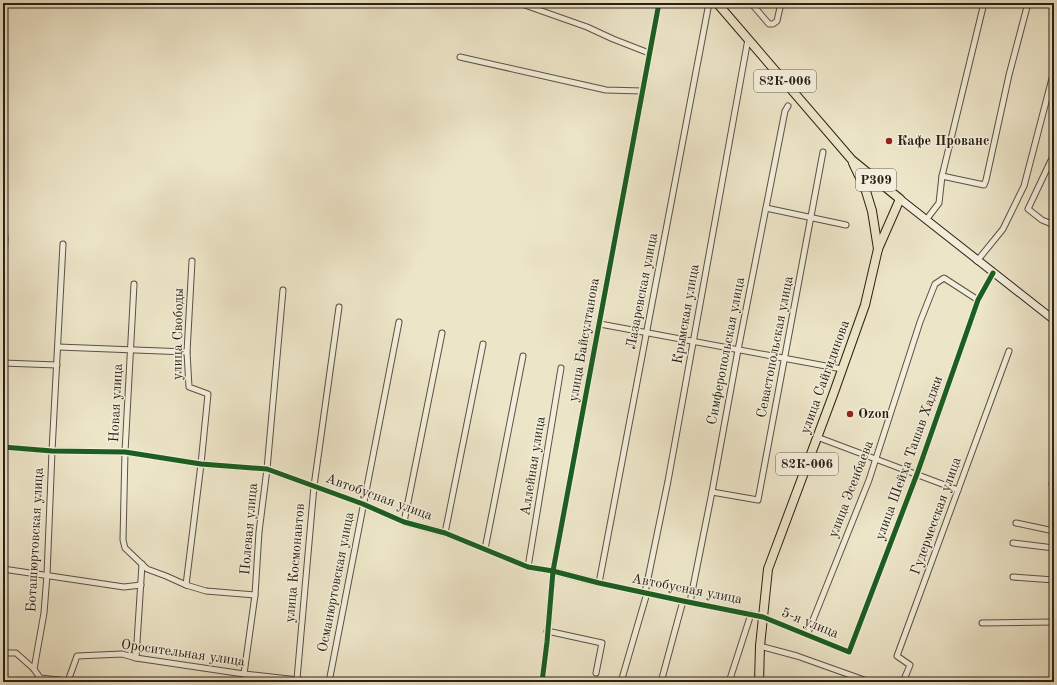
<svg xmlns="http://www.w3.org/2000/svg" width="1057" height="685" viewBox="0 0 1057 685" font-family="'Old Standard TT',serif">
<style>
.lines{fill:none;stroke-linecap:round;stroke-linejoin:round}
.minor-casing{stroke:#5a5142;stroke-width:7}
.secondary-casing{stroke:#292015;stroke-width:9}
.primary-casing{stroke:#292015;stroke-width:10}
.minor{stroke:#f3eedb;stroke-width:5}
.secondary{stroke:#f3eedb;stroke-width:7}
.primary{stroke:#ede5c8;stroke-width:8}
.cycleway-casing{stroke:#f3eedb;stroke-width:8}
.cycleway{stroke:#1b5e20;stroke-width:5}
.poi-dot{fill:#8f2418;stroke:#f3eedb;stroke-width:1.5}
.labels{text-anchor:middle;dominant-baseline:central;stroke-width:3;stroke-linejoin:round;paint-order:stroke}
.shield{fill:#f3eedb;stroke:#665e50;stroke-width:1}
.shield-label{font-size:13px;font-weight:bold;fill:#292015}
.poi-label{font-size:14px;font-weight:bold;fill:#292015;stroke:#f3eedb;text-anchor:start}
.street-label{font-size:14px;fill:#292015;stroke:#f3eedb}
</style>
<rect width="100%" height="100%" fill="#ede5c8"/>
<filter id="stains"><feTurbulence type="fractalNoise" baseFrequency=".005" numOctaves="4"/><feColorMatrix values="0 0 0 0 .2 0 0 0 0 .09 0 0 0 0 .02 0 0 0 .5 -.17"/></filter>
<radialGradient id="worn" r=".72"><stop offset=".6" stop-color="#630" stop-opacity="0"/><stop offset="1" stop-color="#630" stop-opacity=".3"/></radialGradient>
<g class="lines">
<g class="minor-casing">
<g id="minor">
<polyline points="519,3 587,27 613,39 649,53"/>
<polyline points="751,3 769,24 773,24 777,21 781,3"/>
<polyline points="460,57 606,90 642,91"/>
<polyline points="1054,154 1028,209 1042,220 1054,225"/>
<polyline points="942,176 984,185 986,180 1009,75 1028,3"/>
<polyline points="766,208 846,225"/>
<polyline points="926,220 939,203 942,176 984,3"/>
<polyline points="977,261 1003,229 1024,186 1054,71"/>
<polyline points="134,284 125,452 123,540 125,548 147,569 166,576 186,585 206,591 255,595"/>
<polyline points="3,292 5,237"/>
<polyline points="600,324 842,369"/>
<polyline points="58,347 187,352"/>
<polyline points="3,363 57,365"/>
<polyline points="817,437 958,490"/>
<polyline points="3,447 52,451 125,452 201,464 267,469 363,504 404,522 445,533 528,567 553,571 599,583 683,601 763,617 849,652 917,474 978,300 993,273"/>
<polyline points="1052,484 1054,484"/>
<polyline points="712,492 758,500 823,152"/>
<polyline points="404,522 442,333"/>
<polyline points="1016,523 1054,531"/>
<polyline points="445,533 483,344"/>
<polyline points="1013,543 1054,548"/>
<polyline points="485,549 523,356"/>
<polyline points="528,567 561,368"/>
<polyline points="3,569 124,587 141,585"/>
<polyline points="1013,577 1054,580"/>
<polyline points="599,583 709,3"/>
<polyline points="186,585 201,464 208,394 189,387 187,352 192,261"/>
<polyline points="645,593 668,481 748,39"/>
<polyline points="690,602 712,492 738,350 785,111 788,106"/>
<polyline points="982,623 1054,622"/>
<polyline points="547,631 602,643 596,673"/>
<polyline points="807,635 869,480 920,322 935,284 944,278 978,300"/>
<polyline points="760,646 797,656 870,682"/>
<polyline points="3,653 16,653 34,669 40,678 68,681 77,656 122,654 136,658 244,674 316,682"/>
<polyline points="136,658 142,564"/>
<polyline points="34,669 44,613 47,575 52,451 63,244"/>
<polyline points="244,674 255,595 259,532 267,469 283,290"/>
<polyline points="297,679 314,486 339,307"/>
<polyline points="329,682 399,322"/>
<polyline points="542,682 547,642 553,571 659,3"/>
<polyline points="621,682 647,593"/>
<polyline points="661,682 683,601"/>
<polyline points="729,682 751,614"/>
<polyline points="903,682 910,665 897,656 1009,351"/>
</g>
</g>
<g class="secondary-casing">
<polyline id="secondary" points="900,199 1054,320"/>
</g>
<g class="primary-casing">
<g id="primary">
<polyline points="717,3 852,160 900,199 878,249 865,305 833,395 768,569 760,646 759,682"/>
<polyline points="853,163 865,188 872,211 878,249"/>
</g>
</g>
<use href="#minor" class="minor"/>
<use href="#secondary" class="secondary"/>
<use href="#primary" class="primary"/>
<g class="cycleway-casing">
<g id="cycleway">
<polyline points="3,447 52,451 125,452 201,464 267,469 363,504 404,522 445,533 528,567 553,571 599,583 683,601 763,617 849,652 917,474 978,300 993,273"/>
<polyline points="542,682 547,642 553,571 659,3"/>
</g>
</g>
<use href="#cycleway" class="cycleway"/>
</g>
<g class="poi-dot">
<circle cx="889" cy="141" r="4"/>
<circle cx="850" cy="414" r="4"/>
</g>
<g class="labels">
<g class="shield">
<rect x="754" y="70" width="62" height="22" rx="3"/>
<rect x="856" y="169" width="40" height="22" rx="3"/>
<rect x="776" y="453" width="62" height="22" rx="3"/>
</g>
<g class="shield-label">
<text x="785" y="81">82К-006</text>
<text x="876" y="180">Р309</text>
<text x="807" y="464">82К-006</text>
</g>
<g class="poi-label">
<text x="897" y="141">Кафе Прованс</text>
<text x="858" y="414">Ozon</text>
</g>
<g class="street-label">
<text transform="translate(642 291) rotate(-79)">Лазаревская улица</text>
<text transform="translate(686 314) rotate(-80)">Крымская улица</text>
<text transform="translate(178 334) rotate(-89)">улица Свободы</text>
<text transform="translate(584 340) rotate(-80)">улица Байсултанова</text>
<text transform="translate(775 347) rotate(-79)">Севастопольская улица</text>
<text transform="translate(726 351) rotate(-79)">Симферопольская улица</text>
<text transform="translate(825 377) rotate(-70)">улица Сайгидинова</text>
<text transform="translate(116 403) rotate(-87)">Новая улица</text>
<text transform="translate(909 458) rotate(-70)">улица Шейха Ташав Хаджи</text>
<text transform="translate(533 466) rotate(-81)">Аллейная улица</text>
<text transform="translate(851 489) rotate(-69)">улица Эсенбаева</text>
<text transform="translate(379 497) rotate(20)">Автобусная улица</text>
<text transform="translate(936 516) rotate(-70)">Гудермесская улица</text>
<text transform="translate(249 529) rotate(-85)">Полевая улица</text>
<text transform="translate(35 540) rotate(-87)">Боташюртовская улица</text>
<text transform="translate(295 563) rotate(-85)">улица Космонавтов</text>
<text transform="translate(336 582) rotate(-79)">Османюртовская улица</text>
<text transform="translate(687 589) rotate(11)">Автобусная улица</text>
<text transform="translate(810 623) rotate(22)">5-я улица</text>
<text transform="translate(183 653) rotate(8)">Оросительная улица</text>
</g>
</g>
<rect width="1057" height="685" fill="none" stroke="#ede5c8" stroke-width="16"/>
<rect x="4" y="4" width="1049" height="677" fill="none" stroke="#292015" stroke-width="2"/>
<rect x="8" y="8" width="1041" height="669" fill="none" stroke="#292015"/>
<rect width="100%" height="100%" filter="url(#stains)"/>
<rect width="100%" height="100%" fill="url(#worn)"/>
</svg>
